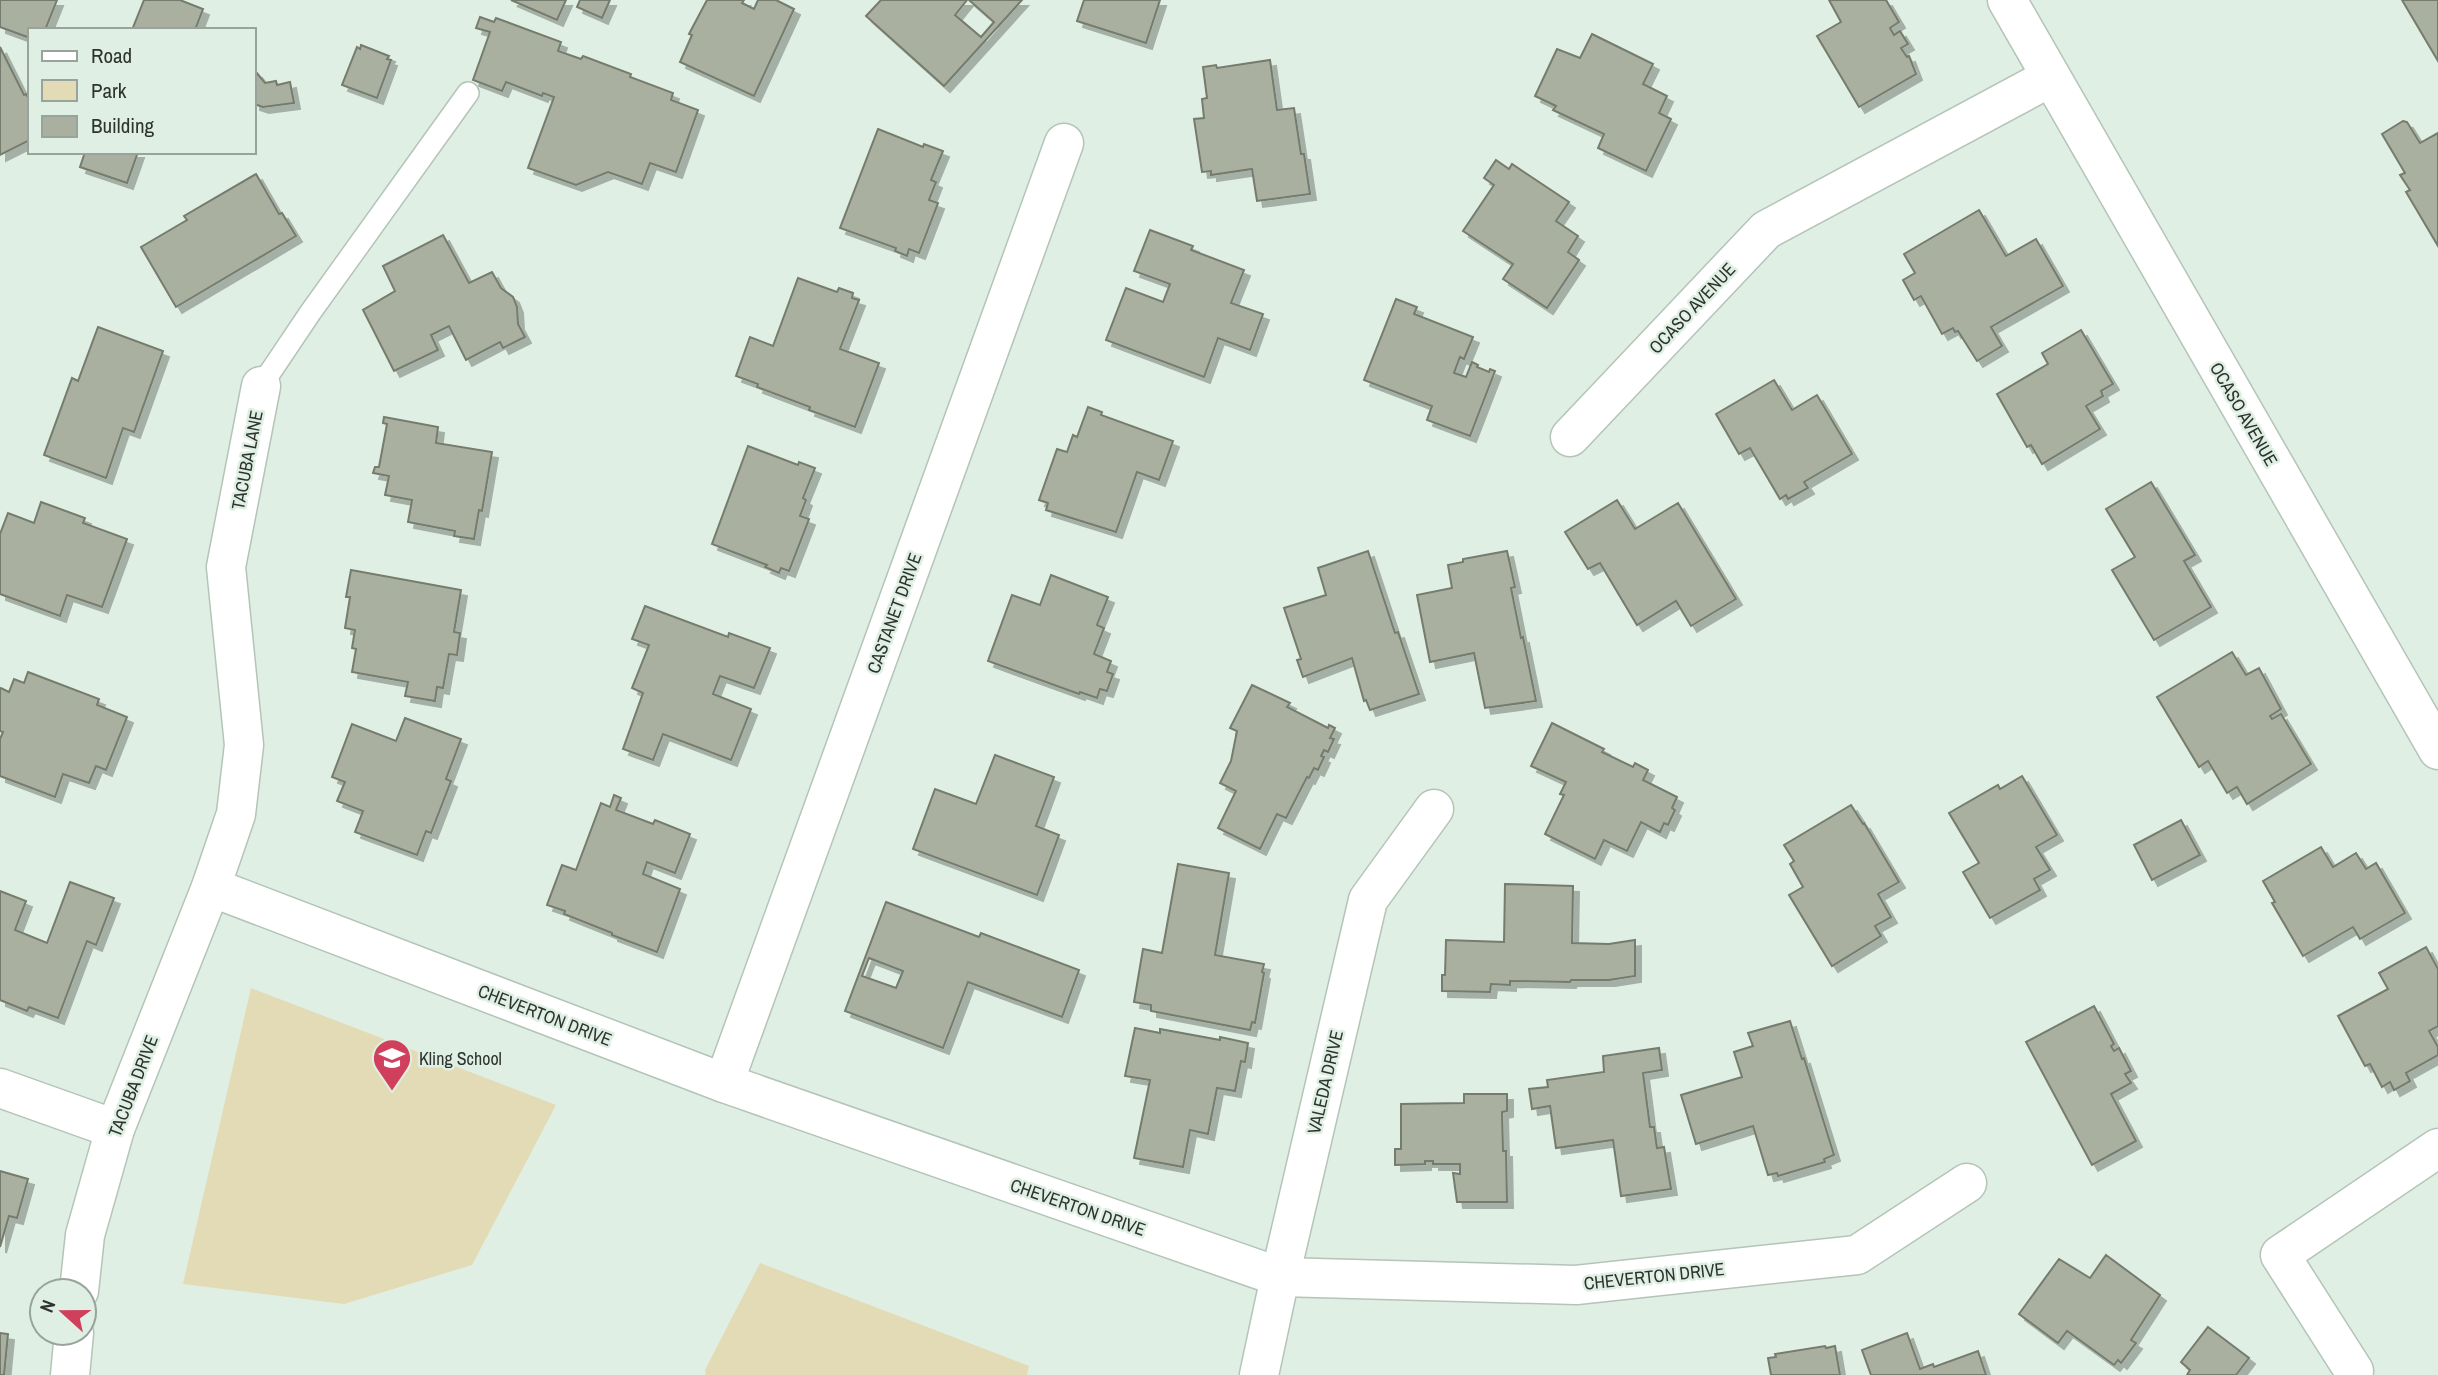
<svg xmlns="http://www.w3.org/2000/svg" width="2438" height="1375" viewBox="0 0 2438 1375" font-family="'Archivo Narrow',sans-serif">
<style>
.green{fill:#e3dbb5}
.building{fill:#aab0a0;stroke:#767c6d;stroke-width:2;fill-rule:evenodd;filter:url(#shadow)}
.lines{fill:none;stroke-linecap:round;stroke-linejoin:round}
.service-casing{stroke:#b4c4b8;stroke-width:24}
.minor-casing{stroke:#b4c4b8;stroke-width:41}
.service{stroke:#fff;stroke-width:21}
.minor{stroke:#fff;stroke-width:38}
.labels{text-anchor:middle;dominant-baseline:central;stroke-width:5;stroke-linejoin:round;paint-order:stroke}
.street-label{font-size:18px;fill:#2d332e;stroke:#dfefe3}
.poi-label{font-size:18px;fill:#2d332e;stroke:#dfefe3;text-anchor:start}
</style>
<defs>
<filter id="shadow"><feDropShadow dx="6" dy="6" stdDeviation="0" flood-color="#0004"/></filter>
</defs>
<rect width="100%" height="100%" fill="#dfefe3"/>
<g class="green">
<polygon points="251,988 556,1105 472,1265 344,1304 183,1284"/>
<polygon points="760,1263 1029,1366 1027,1375 706,1375 705,1370"/>
</g>
<g class="building">
<polygon points="0,0 57,0 45,30 30,30 30,38 0,27"/>
<polygon points="144,0 180,0 203,9 195,30 132,30"/>
<polygon points="511,0 566,0 557,20"/>
<polygon points="580,0 610,0 602,18 577,7"/>
<polygon points="707,0 744,0 742,3 754,9 758,0 776,0 794,9 754,96 680,62 692,35 689,34"/>
<polygon points="881,0 967,0 955,15 981,37 994,22 969,0 1022,0 944,86 866,16"/>
<polygon points="1084,0 1160,0 1146,43 1077,21"/>
<polygon points="1829,0 1886,0 1899,22 1890,28 1894,35 1900,31 1908,44 1901,48 1907,57 1909,56 1916,74 1859,107 1817,36 1841,22"/>
<polygon points="2402,0 2438,0 2438,61"/>
<polygon points="480,17 494,22 496,18 561,42 558,51 581,59 583,56 631,74 630,77 673,93 671,100 698,110 676,172 650,163 642,184 608,172 576,185 528,168 554,97 543,93 542,96 506,82 502,91 473,80 490,32 476,28"/>
<polygon points="1592,34 1653,64 1643,84 1667,96 1659,113 1671,119 1646,171 1598,148 1604,134 1553,110 1556,106 1535,96 1557,49 1580,58"/>
<polygon points="361,45 389,56 387,59 391,60 377,98 342,85 357,47 360,49"/>
<polygon points="0,47 24,95 26,94 30,101 30,140 0,155"/>
<polygon points="1270,60 1277,110 1294,108 1301,154 1304,154 1310,194 1257,201 1252,169 1211,175 1211,171 1202,172 1194,119 1204,118 1202,99 1207,98 1203,67 1216,65 1217,68"/>
<polygon points="256,72 265,83 276,81 277,85 290,82 294,103 263,107 254,104 254,74"/>
<polygon points="2403,121 2407,122 2420,143 2438,133 2438,246 2406,192 2410,190 2400,175 2405,173 2382,134"/>
<polygon points="878,129 923,147 924,144 943,151 931,180 936,182 929,200 938,203 919,253 909,249 907,256 895,251 896,248 840,228"/>
<polygon points="85,152 138,152 127,183 80,167"/>
<polygon points="1496,160 1509,169 1512,164 1569,202 1556,221 1578,236 1568,252 1579,260 1547,308 1503,279 1513,264 1463,231 1494,185 1484,178"/>
<polygon points="256,174 279,214 282,213 296,236 176,307 141,247 187,220 184,216"/>
<polygon points="1979,210 2006,256 2036,239 2063,286 1991,327 2002,346 1977,361 1958,331 1955,332 1953,328 1942,334 1921,296 1914,300 1903,280 1915,273 1904,254"/>
<polygon points="1150,230 1193,246 1191,250 1244,270 1231,303 1263,314 1250,350 1218,338 1204,377 1106,340 1126,288 1163,302 1170,284 1134,271"/>
<polygon points="443,235 469,283 492,272 501,288 513,297 517,307 518,324 525,337 503,348 500,342 466,360 449,326 431,335 438,350 394,371 363,310 395,291 383,266"/>
<polygon points="798,278 837,292 839,288 853,293 852,298 859,300 840,349 879,363 855,427 809,410 810,407 757,387 758,384 736,376 750,337 773,346"/>
<polygon points="1396,299 1417,307 1414,314 1473,337 1464,359 1460,357 1454,373 1466,377 1472,362 1478,365 1477,367 1489,372 1490,369 1495,371 1470,436 1427,420 1432,406 1364,380"/>
<polygon points="98,327 163,351 134,432 123,428 106,478 44,455 72,378 78,381"/>
<polygon points="2081,330 2113,384 2101,391 2103,396 2086,406 2100,429 2042,464 2031,445 2027,447 1997,394 2048,364 2042,353"/>
<polygon points="1774,380 1792,410 1817,395 1852,454 1804,482 1808,488 1788,499 1786,495 1780,499 1750,448 1739,454 1716,414"/>
<polygon points="1088,407 1102,412 1101,415 1173,441 1159,480 1137,472 1116,532 1046,510 1048,503 1039,500 1057,449 1067,452 1073,435 1077,437"/>
<polygon points="384,417 438,427 436,443 492,452 482,511 479,510 474,539 454,536 455,531 408,522 412,500 385,495 389,476 373,473 375,467 379,467 387,424 383,423"/>
<polygon points="748,446 798,465 799,462 815,468 803,498 806,500 800,516 809,519 789,571 781,568 779,573 765,567 767,565 712,544"/>
<polygon points="2151,482 2195,555 2184,561 2211,607 2154,640 2112,570 2135,557 2106,509"/>
<polygon points="1617,500 1635,529 1678,503 1736,599 1691,626 1676,601 1637,625 1600,563 1588,569 1565,532"/>
<polygon points="41,502 85,518 83,523 127,539 102,607 67,595 60,616 0,594 0,534 8,513 34,523"/>
<polygon points="1368,551 1395,633 1398,632 1419,694 1370,710 1366,700 1364,701 1352,658 1303,677 1297,660 1301,659 1284,608 1326,595 1318,568"/>
<polygon points="1507,551 1515,587 1511,588 1521,638 1523,637 1536,701 1485,708 1474,653 1430,662 1417,595 1452,588 1448,565 1463,562 1463,559"/>
<polygon points="351,570 461,590 454,632 460,633 457,655 449,654 443,688 437,687 435,701 405,696 408,682 352,672 356,649 352,648 355,630 345,628 350,597 346,597"/>
<polygon points="1051,575 1108,597 1097,625 1104,628 1094,654 1111,661 1107,672 1113,674 1107,691 1100,689 1097,698 1080,692 1079,694 988,661 1012,595 1040,605"/>
<polygon points="645,606 728,637 729,633 770,648 754,688 720,676 713,694 751,709 731,760 663,734 653,760 623,749 643,693 632,688 649,645 632,639"/>
<polygon points="2232,652 2246,675 2259,668 2281,709 2270,716 2272,719 2281,714 2311,764 2247,804 2237,787 2227,793 2208,761 2199,767 2157,697"/>
<polygon points="28,672 99,699 97,705 127,717 106,770 96,766 89,783 63,774 55,797 0,776 0,739 3,732 0,731 0,690 1,688 9,692 14,679 24,683"/>
<polygon points="1252,685 1290,703 1287,707 1328,728 1329,725 1335,728 1330,738 1334,739 1328,752 1324,750 1321,756 1324,757 1318,770 1314,768 1309,778 1307,777 1286,818 1277,814 1260,849 1218,828 1236,791 1220,783 1231,761 1237,731 1230,728"/>
<polygon points="405,718 461,739 446,779 451,781 431,833 426,831 417,855 355,832 363,811 337,801 345,782 332,777 352,724 396,741"/>
<polygon points="1552,723 1604,749 1602,752 1633,767 1635,763 1648,770 1643,780 1677,797 1672,808 1675,810 1668,825 1664,823 1660,832 1641,822 1627,851 1604,840 1595,859 1545,834 1564,795 1560,794 1566,782 1531,766"/>
<polygon points="995,755 1054,777 1036,826 1059,835 1037,895 913,849 935,789 976,804"/>
<polygon points="2022,776 2057,835 2036,847 2050,870 2034,879 2040,890 1990,918 1963,872 1979,863 1949,813 1998,785 2000,789"/>
<polygon points="614,795 621,798 616,810 653,824 655,820 690,834 675,873 647,862 643,874 680,889 657,952 612,935 612,933 564,914 565,911 547,905 562,865 576,870 601,803 610,807"/>
<polygon points="1851,805 1863,824 1864,823 1899,882 1878,894 1891,917 1875,926 1881,936 1832,966 1789,895 1803,887 1790,864 1794,861 1784,845"/>
<polygon points="2181,820 2200,855 2152,880 2134,845"/>
<polygon points="2321,847 2333,867 2356,853 2366,869 2376,863 2405,913 2360,939 2353,927 2303,956 2272,903 2275,902 2263,881"/>
<polygon points="1178,864 1229,873 1215,955 1264,964 1262,972 1264,973 1255,1023 1252,1022 1250,1030 1151,1011 1151,1005 1134,1002 1143,949 1162,953"/>
<polygon points="70,882 114,898 96,945 87,941 58,1018 29,1007 27,1011 0,1000 0,891 26,901 15,930 47,943"/>
<polygon points="1505,884 1573,886 1572,943 1609,944 1635,940 1635,976 1609,980 1571,980 1570,982 1510,981 1510,985 1491,984 1490,992 1442,991 1442,975 1445,975 1446,940 1504,942"/>
<path d="M886 902 979 937 981 933 1079 970 1062 1017 968 982 943 1048 845 1011ZM869 958 903 971 896 988 862 976Z"/>
<polygon points="2426,947 2438,969 2438,1026 2429,1031 2438,1047 2438,1055 2406,1073 2410,1081 2394,1090 2390,1082 2382,1087 2370,1064 2365,1066 2338,1016 2388,989 2379,973"/>
<polygon points="2094,1006 2114,1044 2111,1046 2114,1051 2119,1048 2131,1071 2125,1074 2131,1083 2111,1094 2136,1141 2092,1165 2026,1042"/>
<polygon points="1790,1021 1802,1059 1804,1058 1834,1155 1824,1159 1825,1162 1778,1176 1777,1173 1768,1175 1753,1126 1696,1144 1681,1095 1742,1077 1734,1052 1753,1046 1748,1033"/>
<polygon points="1135,1028 1160,1033 1160,1029 1220,1040 1220,1037 1248,1043 1245,1062 1241,1061 1235,1091 1217,1088 1208,1134 1190,1130 1183,1167 1134,1158 1150,1080 1125,1076"/>
<polygon points="1659,1048 1662,1070 1643,1073 1650,1127 1654,1127 1657,1148 1664,1147 1671,1189 1621,1196 1613,1140 1556,1148 1550,1106 1532,1109 1529,1089 1548,1087 1547,1080 1604,1072 1603,1056"/>
<polygon points="1464,1094 1507,1094 1507,1111 1502,1112 1503,1151 1506,1151 1507,1202 1457,1202 1453,1173 1460,1174 1460,1164 1433,1164 1433,1161 1425,1161 1425,1164 1395,1165 1395,1149 1401,1149 1401,1104 1464,1103"/>
<polygon points="0,1171 28,1179 17,1218 9,1216 0,1247"/>
<polygon points="2106,1255 2160,1295 2131,1340 2136,1343 2121,1363 2118,1360 2114,1365 2067,1331 2058,1343 2019,1314 2059,1259 2090,1278"/>
<polygon points="2208,1327 2249,1358 2236,1375 2187,1375 2190,1370 2181,1362"/>
<polygon points="0,1333 8,1334 4,1375 0,1375"/>
<polygon points="1907,1333 1920,1369 1933,1364 1934,1367 1978,1351 1986,1375 1871,1375 1862,1350"/>
<polygon points="1825,1346 1826,1348 1835,1346 1840,1375 1771,1375 1768,1358 1776,1357 1775,1354"/>
</g>
<g class="lines">
<g class="service-casing">
<polyline id="service" points="261,386 310,313 468,93"/>
</g>
<g class="minor-casing">
<g id="minor">
<polyline points="2007,0 2438,750"/>
<polyline points="1570,437 1766,230 2051,77"/>
<polyline points="211,887 724,1083 1280,1277 1576,1285 1857,1255 1967,1183"/>
<polyline points="724,1083 1064,143"/>
<polyline points="0,1088 115,1129"/>
<polyline points="79,1291 85,1235 115,1129 211,887 236,814 244,745 226,567 261,386"/>
<polyline points="2354,1371 2280,1255 2438,1148"/>
<polyline points="70,1375 74,1333"/>
<polyline points="1259,1375 1280,1277 1368,900 1434,809"/>
</g>
</g>
<use href="#service" class="service"/>
<use href="#minor" class="minor"/>
</g>
<defs>
<g id="school-pin" transform="scale(2.0125)"><path d="M0 17L-7.5 6A9.5 9.5 0 1 1 7.5 6Z" fill="#d03f5b" stroke="#dfefe3"/><path d="M0-5L7-2L0 1L-7-2ZM-4 1L0 2.5L4 1V4Q0 6-4 4Z" fill="#fff"/></g>
</defs>
<g fill-rule="evenodd">
<use href="#school-pin" x="392" y="1058"/>
</g>
<g class="labels">
<g class="street-label">
<text transform="translate(1692 308) rotate(-47)">OCASO AVENUE</text>
<text transform="translate(2244 414) rotate(60)">OCASO AVENUE</text>
<text transform="translate(247 460) rotate(-79)">TACUBA LANE</text>
<text transform="translate(894 613) rotate(-70)">CASTANET DRIVE</text>
<text transform="translate(545 1015) rotate(21)">CHEVERTON DRIVE</text>
<text transform="translate(1325 1082) rotate(-77)">VALEDA DRIVE</text>
<text transform="translate(133 1086) rotate(-69)">TACUBA DRIVE</text>
<text transform="translate(1078 1207) rotate(19)">CHEVERTON DRIVE</text>
<text transform="translate(1654 1276) rotate(-6)">CHEVERTON DRIVE</text>
</g>
<g class="poi-label">
<text x="419" y="1058">Kling School</text>
</g>
</g>
<rect x="28" y="28" width="228" height="126" fill="#dfefe3" stroke="#98a49b" stroke-width="2"/>
<rect x="42" y="51" width="35" height="10" fill="#ffffff" stroke="#98a49b" stroke-width="2"/>
<text x="91" y="63" font-size="21" fill="#2d332e">Road</text>
<rect x="42" y="80" width="35" height="21" fill="#e3dbb5" stroke="#98a49b" stroke-width="2"/>
<text x="91" y="98" font-size="21" fill="#2d332e">Park</text>
<rect x="42" y="116" width="35" height="21" fill="#aab0a0" stroke="#98a49b" stroke-width="2"/>
<text x="91" y="133" font-size="21" fill="#2d332e">Building</text>
<g transform="translate(63 1312) rotate(291)"><circle r="33" fill="#dfefe3" stroke="#98a49b" stroke-width="2"/>
<path d="M0-5L12 26L0 18L-12 26Z" fill="#d03f5b"/>
<text y="-10" font-size="19" font-weight="bold" text-anchor="middle" fill="#2d332e">N</text>
</g>
</svg>
